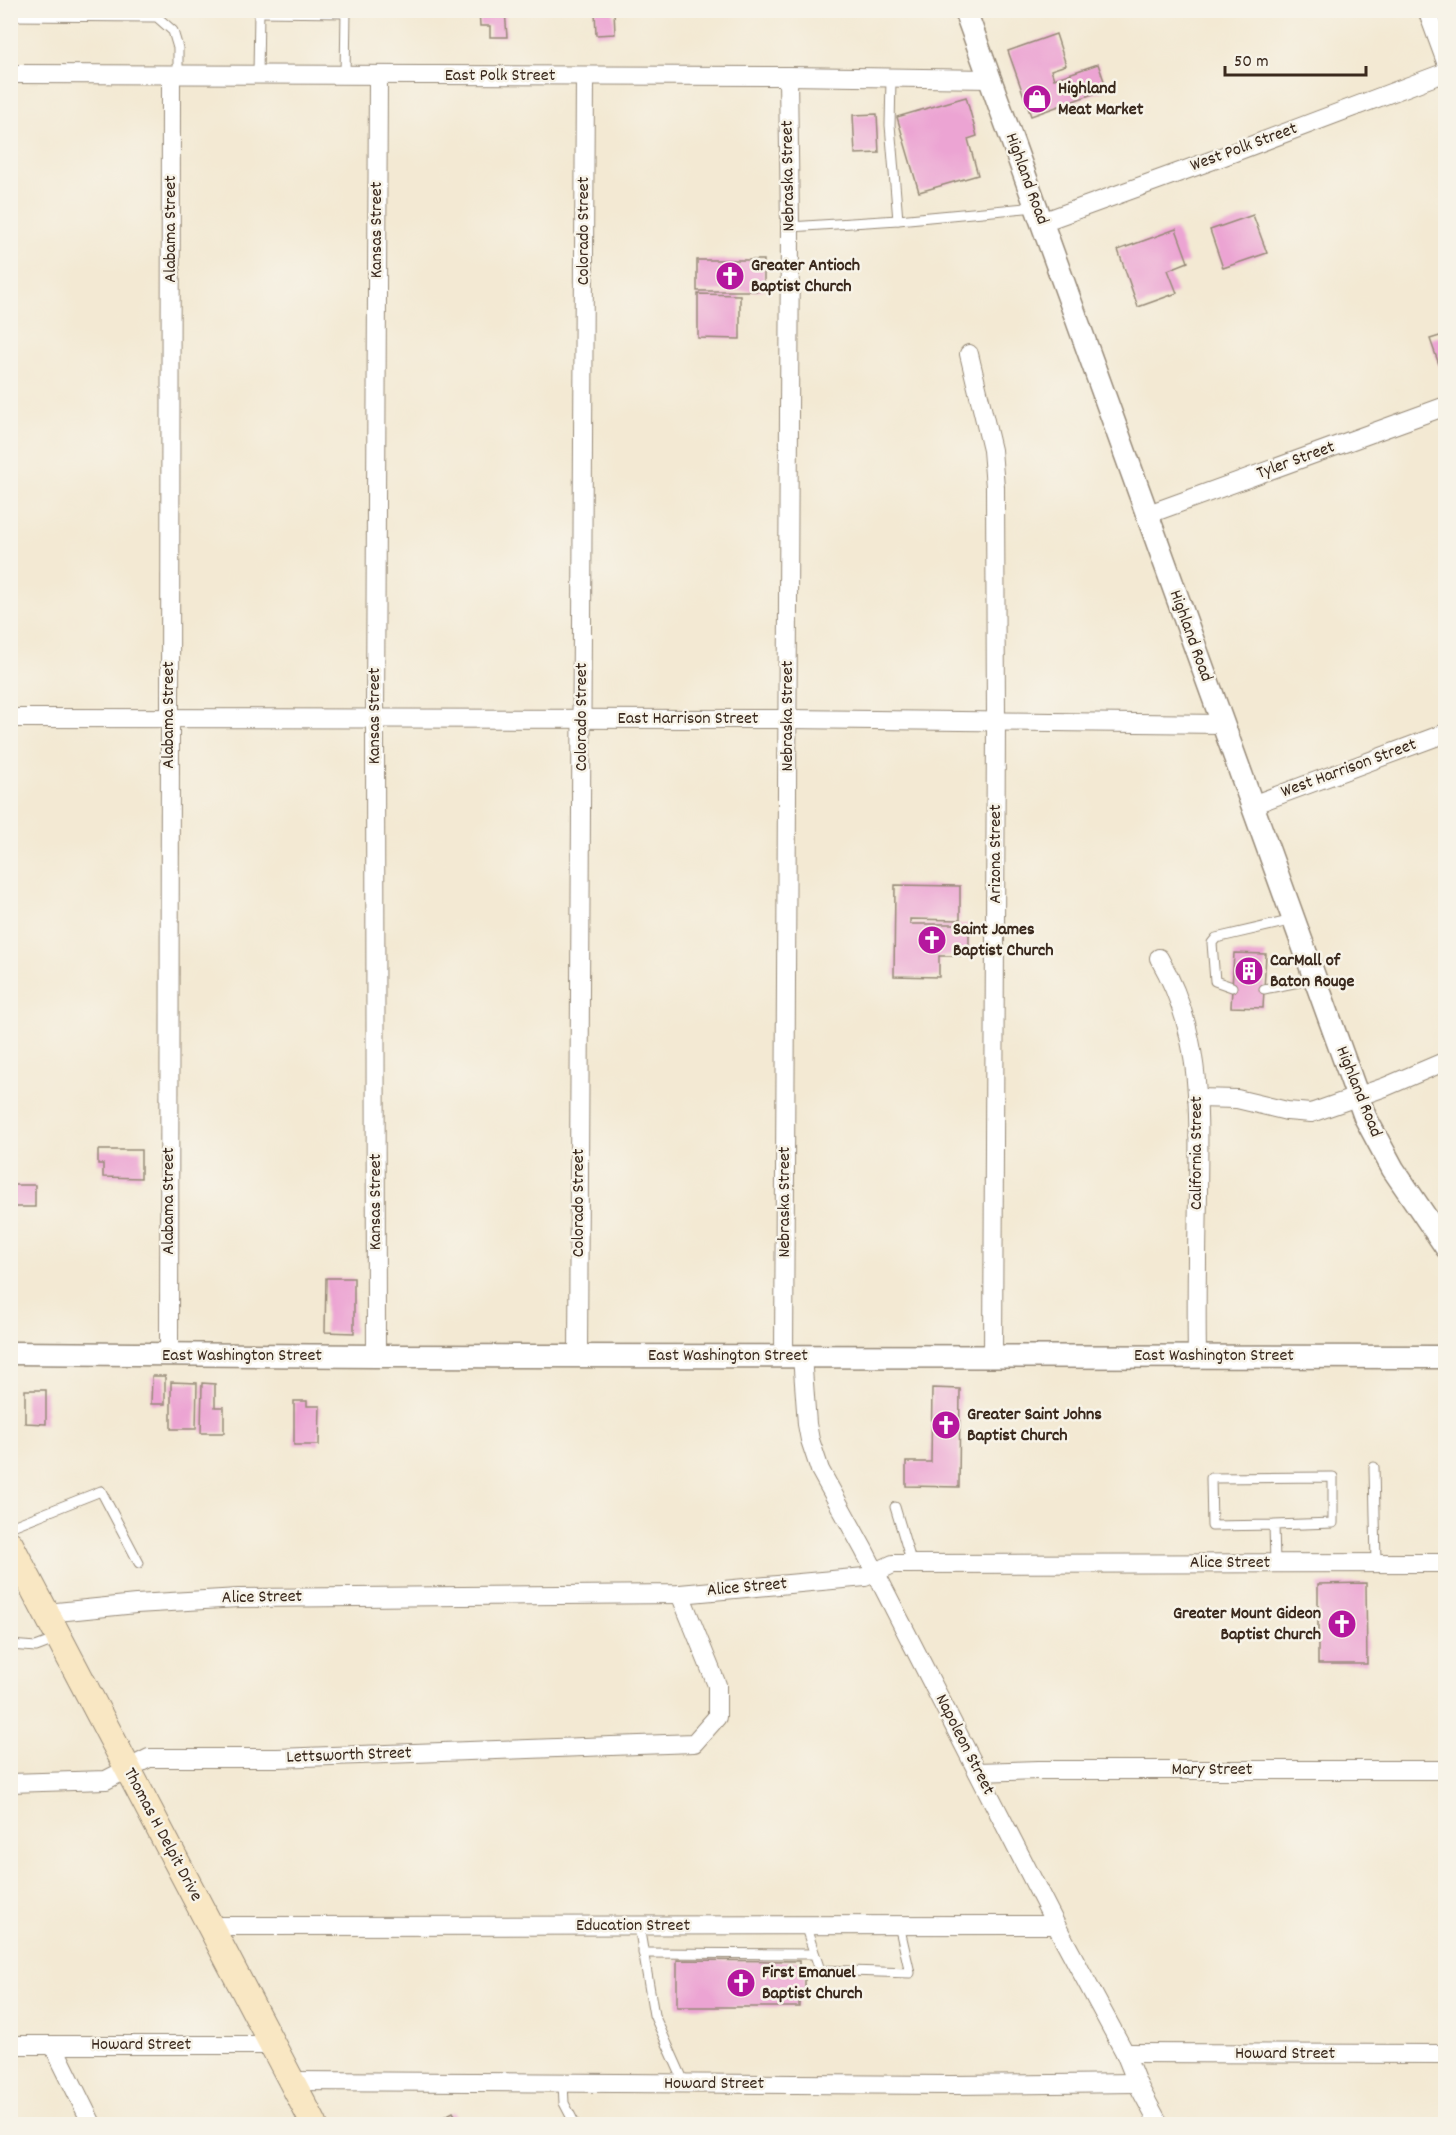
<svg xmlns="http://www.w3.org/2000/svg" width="1456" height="2135" viewBox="0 0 1456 2135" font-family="Dekko,sans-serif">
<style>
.building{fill:#eca4d3}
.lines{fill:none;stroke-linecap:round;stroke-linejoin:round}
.service-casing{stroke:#978a78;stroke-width:11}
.minor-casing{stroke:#978a78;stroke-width:20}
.tertiary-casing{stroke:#978a78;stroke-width:25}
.secondary-casing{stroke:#978a78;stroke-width:28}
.service{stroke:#fff;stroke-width:9}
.minor{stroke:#fff;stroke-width:18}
.tertiary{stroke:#fff;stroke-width:22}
.secondary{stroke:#f9e7c3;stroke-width:26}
.labels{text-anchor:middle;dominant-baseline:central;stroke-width:5;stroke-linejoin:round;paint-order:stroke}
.street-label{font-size:18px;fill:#3b2a1e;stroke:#f7f3e8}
.poi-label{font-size:18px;font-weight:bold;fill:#3b2a1e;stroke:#f7f3e8;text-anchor:start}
</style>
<rect width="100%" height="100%" fill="#f7f3e8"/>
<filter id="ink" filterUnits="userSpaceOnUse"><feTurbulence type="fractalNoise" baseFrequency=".0167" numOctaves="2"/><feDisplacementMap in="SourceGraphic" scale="12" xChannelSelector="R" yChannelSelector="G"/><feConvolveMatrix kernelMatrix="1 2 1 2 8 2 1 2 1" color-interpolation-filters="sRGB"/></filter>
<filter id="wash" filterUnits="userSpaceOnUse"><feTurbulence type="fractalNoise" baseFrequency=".008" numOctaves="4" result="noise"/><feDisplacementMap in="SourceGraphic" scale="24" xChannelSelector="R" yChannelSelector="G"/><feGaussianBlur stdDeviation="1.35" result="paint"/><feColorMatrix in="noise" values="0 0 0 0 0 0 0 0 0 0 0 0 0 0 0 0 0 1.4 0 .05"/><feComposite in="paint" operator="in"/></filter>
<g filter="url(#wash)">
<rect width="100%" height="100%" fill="#f3e9d3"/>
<g id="blocks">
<g class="building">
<polygon points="479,10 505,10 507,37 490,37 490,26 480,26"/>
<polygon points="595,10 614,10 615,34 596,35"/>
<polygon points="1056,34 1066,65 1051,70 1054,79 1098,64 1107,89 1031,116 1008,51"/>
<polygon points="966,97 977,136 968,139 978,175 919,192 897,117"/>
<polygon points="877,114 879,153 855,154 853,115"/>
<polygon points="1253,215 1267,253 1223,268 1210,230"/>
<polygon points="1176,229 1188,262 1168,270 1177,293 1138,307 1118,250"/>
<rect x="697" y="260" width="67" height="31"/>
<polygon points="698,294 740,295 740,339 698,338"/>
<polygon points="1446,334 1446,368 1441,370 1430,339"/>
<polygon points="895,885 960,886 960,920 910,919 910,924 969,924 969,956 939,956 939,977 894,976"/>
<polygon points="1234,953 1266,954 1263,1008 1231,1007"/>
<polygon points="98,1150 141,1150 141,1178 103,1177 103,1164 98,1164"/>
<rect x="10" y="1185" width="25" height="22"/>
<polygon points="326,1278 354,1278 354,1333 325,1332"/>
<polygon points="152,1376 165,1376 165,1404 151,1404"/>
<polygon points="171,1382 197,1383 196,1429 171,1429"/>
<polygon points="202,1383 215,1384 215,1407 224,1407 224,1433 201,1433"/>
<polygon points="932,1388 960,1389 959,1487 906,1486 906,1462 931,1462"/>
<polygon points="25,1390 46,1390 46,1424 25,1423"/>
<polygon points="294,1401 307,1401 307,1406 320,1406 319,1445 294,1445"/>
<polygon points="1366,1583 1367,1664 1318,1664 1318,1584"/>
<polygon points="677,1960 799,1961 799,1973 805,1973 805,1993 799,1994 799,2007 677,2007"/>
<polygon points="453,2112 460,2124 430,2124"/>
</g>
</g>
</g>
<g filter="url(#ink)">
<use href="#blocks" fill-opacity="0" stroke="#978a78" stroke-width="1.5"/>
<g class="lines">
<g class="service-casing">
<g id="service">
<polyline points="259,12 346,13"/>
<polyline points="10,16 157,17 173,31 178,48 178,75"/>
<polyline points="258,75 259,10"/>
<polyline points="345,75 346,10"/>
<polyline points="891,79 890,125 898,220 1036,207"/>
<polyline points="790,227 898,220"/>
<polyline points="1232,987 1215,981 1212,943 1216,938 1293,920"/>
<polyline points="1264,989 1314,979"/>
<polyline points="1430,1224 1446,1213"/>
<polyline points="1374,1467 1376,1563"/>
<polyline points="895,1507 912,1564"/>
<polyline points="1274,1525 1333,1523 1333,1477 1211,1478 1212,1526 1274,1525 1275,1563"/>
<polyline points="10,1527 101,1491 139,1563"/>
<polyline points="10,1645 36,1647 57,1639"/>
<polyline points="805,1925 820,1970 910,1973 899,1925"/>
<polyline points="639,1926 654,2015 685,2084"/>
<polyline points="643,1953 814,1954"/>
<polyline points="563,2083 564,2103 575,2124"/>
</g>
</g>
<g class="minor-casing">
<g id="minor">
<polyline points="1427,10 1446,62"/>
<polyline points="10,74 788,76 990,79"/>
<polyline points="1042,222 1224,156 1446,72"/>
<polyline points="969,354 992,450 995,487 996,722 993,1356"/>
<polyline points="1146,515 1446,406"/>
<polyline points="10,718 788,719 1222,724"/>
<polyline points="1252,805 1446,733"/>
<path d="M1159 958C1202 1032 1199 1108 1198 1192 1197 1247 1196 1301 1197 1356"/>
<polyline points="1197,1098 1237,1099 1287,1111 1311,1113 1385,1087 1446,1061"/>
<polyline points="169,1355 171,75"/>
<polyline points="376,1356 375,718 378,75"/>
<polyline points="784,1356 790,227 788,76"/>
<polyline points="802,1356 807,1424 810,1440 820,1470 864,1550 1056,1925 1125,2053 1137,2083 1159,2124"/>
<polyline points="578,1357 585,76"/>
<polyline points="47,1613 136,1604 239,1598 680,1594 865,1577 893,1564 1446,1563"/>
<polyline points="978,1772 1038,1770 1446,1770"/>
<polyline points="10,1783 106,1780 149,1758 277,1758 694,1743 717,1717 717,1685 680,1594"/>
<polyline points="210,1926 1056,1925"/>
<polyline points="10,2045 272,2045"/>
<polyline points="53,2045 92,2124"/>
<polyline points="1125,2053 1446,2054"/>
<polyline points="292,2081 952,2085 1137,2083"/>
</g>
</g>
<g class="tertiary-casing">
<g id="tertiary">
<polyline points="965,10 1365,1117 1393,1169 1446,1247"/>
<polyline points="10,1353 376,1356 1446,1357"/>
</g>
</g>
<g class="secondary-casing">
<polyline id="secondary" points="10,1544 314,2124"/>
</g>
<use href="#service" class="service"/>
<use href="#minor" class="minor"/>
<use href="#tertiary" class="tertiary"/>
<use href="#secondary" class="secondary"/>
</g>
</g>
<defs>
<g id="shop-disc" transform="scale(1.5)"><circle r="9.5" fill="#b5179e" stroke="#f7f3e8"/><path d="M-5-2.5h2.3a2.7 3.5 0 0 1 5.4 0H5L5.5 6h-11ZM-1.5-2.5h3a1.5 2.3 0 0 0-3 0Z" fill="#fff"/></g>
<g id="church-disc" transform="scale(1.5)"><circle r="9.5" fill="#b5179e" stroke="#f7f3e8"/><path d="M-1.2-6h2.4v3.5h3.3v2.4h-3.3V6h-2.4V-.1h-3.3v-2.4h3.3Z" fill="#fff"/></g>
<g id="building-disc" transform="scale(1.5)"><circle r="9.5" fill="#b5179e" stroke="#f7f3e8"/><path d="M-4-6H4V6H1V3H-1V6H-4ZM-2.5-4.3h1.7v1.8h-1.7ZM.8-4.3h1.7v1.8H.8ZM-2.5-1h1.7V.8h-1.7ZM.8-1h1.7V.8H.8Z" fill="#fff"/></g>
</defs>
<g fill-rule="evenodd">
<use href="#shop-disc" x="1037" y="99"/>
<use href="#church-disc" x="730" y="276"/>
<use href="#church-disc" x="932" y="940"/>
<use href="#building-disc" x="1249" y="971"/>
<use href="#church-disc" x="946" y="1425"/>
<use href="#church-disc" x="1342" y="1624"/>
<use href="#church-disc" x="741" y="1983"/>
</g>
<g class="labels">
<g class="street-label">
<text x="500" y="76">East Polk Street</text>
<text transform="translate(1244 148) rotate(-20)">West Polk Street</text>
<text transform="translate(789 176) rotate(-91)">Nebraska Street</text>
<text transform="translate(1026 179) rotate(70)">Highland Road</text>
<text transform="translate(171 229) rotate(-90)">Alabama Street</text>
<text transform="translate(377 230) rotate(-90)">Kansas Street</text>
<text transform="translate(584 231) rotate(-90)">Colorado Street</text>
<text transform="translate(1296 461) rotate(-20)">Tyler Street</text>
<text transform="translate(1190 636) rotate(70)">Highland Road</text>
<text transform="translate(169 715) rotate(-90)">Alabama Street</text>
<text transform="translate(375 716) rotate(-90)">Kansas Street</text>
<text transform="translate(788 716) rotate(-90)">Nebraska Street</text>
<text transform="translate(582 717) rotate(-90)">Colorado Street</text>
<text x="688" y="719">East Harrison Street</text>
<text transform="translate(1349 769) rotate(-20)">West Harrison Street</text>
<text transform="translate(996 854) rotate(-90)">Arizona Street</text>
<text transform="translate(1358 1092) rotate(68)">Highland Road</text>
<text transform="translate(1197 1153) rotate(-90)">California Street</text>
<text transform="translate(169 1201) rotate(-90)">Alabama Street</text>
<text transform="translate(376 1202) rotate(-90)">Kansas Street</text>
<text transform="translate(785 1202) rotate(-90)">Nebraska Street</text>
<text transform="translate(579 1203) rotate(-90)">Colorado Street</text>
<text x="242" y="1356">East Washington Street</text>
<text x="728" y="1356">East Washington Street</text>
<text x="1214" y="1356">East Washington Street</text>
<text x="1230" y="1563">Alice Street</text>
<text transform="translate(747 1588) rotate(-5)">Alice Street</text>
<text transform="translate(262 1598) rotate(-1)">Alice Street</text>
<text transform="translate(964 1745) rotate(63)">Napoleon Street</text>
<text transform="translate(349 1756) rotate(-2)">Lettsworth Street</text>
<text x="1212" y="1770">Mary Street</text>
<text transform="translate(162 1835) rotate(62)">Thomas H Delpit Drive</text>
<text x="633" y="1926">Education Street</text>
<text x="141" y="2045">Howard Street</text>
<text x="1285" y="2054">Howard Street</text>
<text x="714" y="2084">Howard Street</text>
</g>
<g class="poi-label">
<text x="1058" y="89">Highland<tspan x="1058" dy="21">Meat Market</tspan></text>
<text x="751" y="266">Greater Antioch<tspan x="751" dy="21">Baptist Church</tspan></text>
<text x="953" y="930">Saint James<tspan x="953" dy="21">Baptist Church</tspan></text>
<text x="1270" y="961">CarMall of<tspan x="1270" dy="21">Baton Rouge</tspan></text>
<text x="967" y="1415">Greater Saint Johns<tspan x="967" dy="21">Baptist Church</tspan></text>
<text x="1321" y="1614" text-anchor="end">Greater Mount Gideon<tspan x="1321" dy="21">Baptist Church</tspan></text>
<text x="762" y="1973">First Emanuel<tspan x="762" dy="21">Baptist Church</tspan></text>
</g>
</g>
<rect width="1456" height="2135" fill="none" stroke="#f7f3e8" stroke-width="36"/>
<path d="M1225 66v9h141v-9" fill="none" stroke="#3b2a1e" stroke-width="3"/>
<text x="1234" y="66" font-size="18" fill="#3b2a1e" stroke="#f7f3e8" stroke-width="4.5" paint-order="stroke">50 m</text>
</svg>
